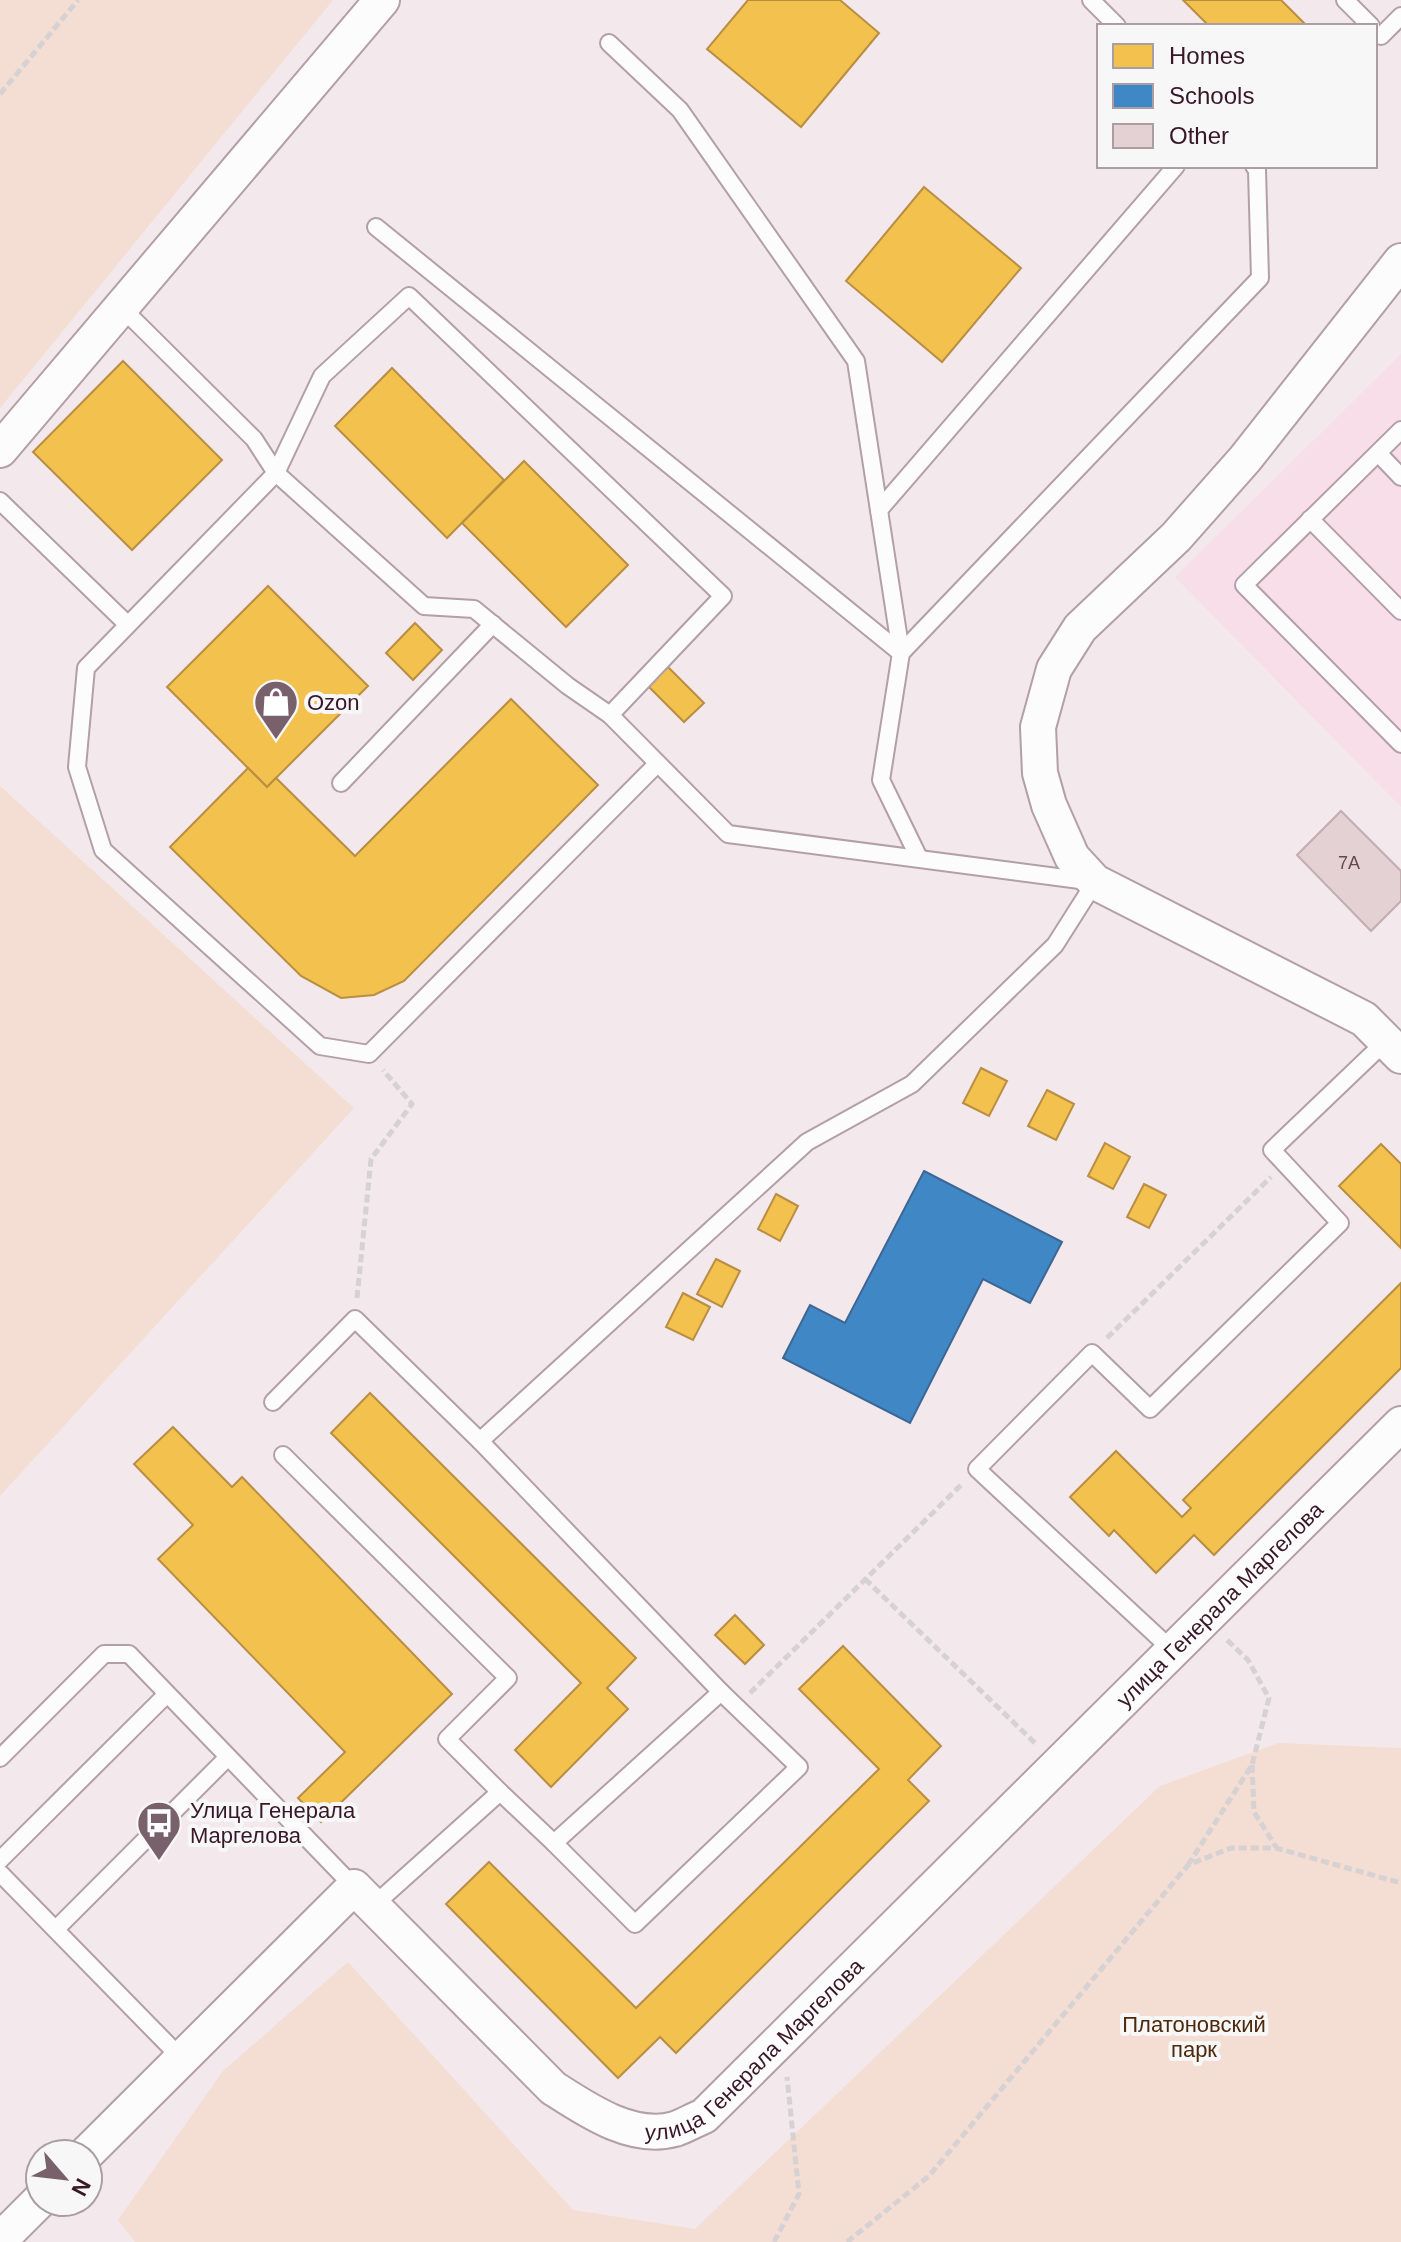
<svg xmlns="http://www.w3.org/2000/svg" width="1401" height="2242" viewBox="0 0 1401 2242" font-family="Arial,sans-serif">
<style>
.built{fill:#f8dee8}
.green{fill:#f4ddd3}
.homes{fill:#f2c14e;stroke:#ba8e42;stroke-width:2}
.schools{fill:#3f88c5;stroke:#3d6695;stroke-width:2}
.building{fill:#e4d1d4;stroke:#c2adb0;stroke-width:2}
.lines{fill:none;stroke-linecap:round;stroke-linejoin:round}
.service-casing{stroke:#b39fa7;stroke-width:20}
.minor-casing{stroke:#b39fa7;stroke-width:38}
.path{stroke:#d6d1d3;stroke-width:5;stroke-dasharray:8 4;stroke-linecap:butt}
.service{stroke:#fdfcfc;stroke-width:16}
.minor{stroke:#fdfcfc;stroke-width:34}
.labels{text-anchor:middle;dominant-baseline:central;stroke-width:8;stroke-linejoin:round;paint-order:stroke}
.number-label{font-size:18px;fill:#644752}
.poi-label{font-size:22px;fill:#381826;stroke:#f7f7f7;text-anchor:start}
.street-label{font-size:22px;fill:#381826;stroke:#f7f7f7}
.park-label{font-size:22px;fill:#4d290d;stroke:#f7f7f7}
</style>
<rect width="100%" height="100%" fill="#f3e8ec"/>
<polygon class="built" points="1401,354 1401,807 1175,577"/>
<g class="green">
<polygon points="0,0 333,0 0,408"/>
<polygon points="0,786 354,1108 0,1496"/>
<polygon points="1278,1743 1401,1748 1401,2242 135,2242 118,2220 223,2071 348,1962 573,2210 695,2229 1160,1786"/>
</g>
<g class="homes">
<polygon points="748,0 840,0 879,33 801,127 707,49"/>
<polygon points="1183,0 1281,0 1307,26 1209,26"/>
<polygon points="924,187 1021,268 942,362 846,281"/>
<polygon points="123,361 222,460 132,550 33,452"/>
<polygon points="392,368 504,480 447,538 335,426"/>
<polygon points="524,461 628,565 566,627 462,523"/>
<polygon points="268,586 368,686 267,787 167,687"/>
<polygon points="415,623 442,650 413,680 386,653"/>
<polygon points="668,667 704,703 684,722 648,686"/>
<polygon points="511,699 598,785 404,981 374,995 341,998 301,976 170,847 248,768 267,787 276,778 355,856"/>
<polygon points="981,1068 1007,1081 989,1116 963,1103"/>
<polygon points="1047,1090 1074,1104 1056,1140 1028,1126"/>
<polygon points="1105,1143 1130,1157 1113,1189 1088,1176"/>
<polygon points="1381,1144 1401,1164 1401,1248 1339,1186"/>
<polygon points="1144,1184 1166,1195 1149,1228 1127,1217"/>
<polygon points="776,1194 798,1206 780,1241 758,1229"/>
<polygon points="716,1259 740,1271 722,1307 697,1294"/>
<polygon points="1401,1283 1401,1368 1214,1555 1194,1535 1156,1573 1114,1530 1109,1536 1070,1497 1116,1451 1182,1517 1191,1508 1183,1500"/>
<polygon points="683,1293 710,1307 693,1340 666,1327"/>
<polygon points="370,1393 636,1658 607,1688 628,1709 551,1787 515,1750 581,1683 331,1433"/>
<polygon points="173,1427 232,1487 242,1477 452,1694 321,1822 298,1798 345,1752 158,1559 193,1525 134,1464"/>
<polygon points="735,1615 764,1645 745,1664 715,1635"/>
<polygon points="843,1646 941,1746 908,1780 929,1801 676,2053 660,2037 618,2078 446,1904 489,1862 636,2008 879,1769 799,1689"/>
</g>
<polygon class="schools" points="924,1171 1062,1242 1030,1303 983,1279 910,1423 783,1358 810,1305 845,1323"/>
<polygon class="building" points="1341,811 1401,871 1401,901 1371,931 1297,855"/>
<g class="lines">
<g class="service-casing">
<g id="service">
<polyline points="1091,0 1117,26"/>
<polyline points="1345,0 1371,26"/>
<polyline points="1381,36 1401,16"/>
<polyline points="609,43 680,110 856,361 901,653"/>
<polyline points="376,227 901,653"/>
<polyline points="121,307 254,439 276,473 424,606 474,609 568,686 610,715 728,834 1095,882 1055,945 912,1084 807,1142 480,1441 721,1692 554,1843 500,1792 373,1906"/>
<polyline points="1401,430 1244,585 1401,744"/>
<polyline points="1378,453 1401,477"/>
<polyline points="0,501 127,624"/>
<polyline points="879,510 1176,166"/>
<polyline points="1310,519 1401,611"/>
<polyline points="610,715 723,596 409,296 322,376 276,473 86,668 77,767 103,850 320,1046 369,1054 657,764"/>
<polyline points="341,783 493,624"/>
<polyline points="919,858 881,780 901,653 1260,278 1257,170 1254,166"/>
<polyline points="273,1402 355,1319 480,1441"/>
<polyline points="283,1455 508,1678 447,1739 500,1792"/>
<polyline points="1171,1649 977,1469 1092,1353 1150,1409 1340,1223 1272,1150 1386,1041"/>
<polyline points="0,1758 104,1654 129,1654 354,1887"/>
<polyline points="554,1843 635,1924 799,1767 721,1692"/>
<polyline points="0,1860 167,1694"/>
<polyline points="0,1873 181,2058"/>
<polyline points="56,1929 228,1757"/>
</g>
</g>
<g class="minor-casing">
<g id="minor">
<polyline points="1401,261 1245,459 1176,537 1080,628 1054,669 1038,727 1040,773 1049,805 1072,857 1095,882 1364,1019 1401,1056"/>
<polyline points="0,450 382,0"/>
<path id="s1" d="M86 2154 354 1887 553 2088C587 2110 632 2141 675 2129 684 2126 694 2120 704 2116L1401 1424"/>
<polyline points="0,2240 40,2200"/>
</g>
</g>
<g class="path">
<polyline points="0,94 78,0"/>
<polyline points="357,1298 371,1159 412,1104 383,1070"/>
<polyline points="1107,1338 1271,1177"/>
<polyline points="865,1579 1037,1745"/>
<polyline points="750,1693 962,1484"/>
<polyline points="1252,1765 1254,1812 1276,1847"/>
<polyline points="1188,1865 1252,1765 1269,1698 1248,1660 1226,1639"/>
<polyline points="774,2242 799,2194 787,2077"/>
<polyline points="847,2242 929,2176 1188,1865 1231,1848 1276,1848 1401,1883"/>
</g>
<use href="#service" class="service"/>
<use href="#minor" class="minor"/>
</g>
<defs>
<g id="shop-pin" transform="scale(2.3)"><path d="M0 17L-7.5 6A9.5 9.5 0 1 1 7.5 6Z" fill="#79616b" stroke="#f7f7f7"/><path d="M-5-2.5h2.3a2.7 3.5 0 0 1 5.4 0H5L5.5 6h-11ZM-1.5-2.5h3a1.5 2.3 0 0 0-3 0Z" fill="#fff"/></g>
<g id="bus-pin" transform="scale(2.3)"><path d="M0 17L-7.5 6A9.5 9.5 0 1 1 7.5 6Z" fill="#79616b" stroke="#f7f7f7"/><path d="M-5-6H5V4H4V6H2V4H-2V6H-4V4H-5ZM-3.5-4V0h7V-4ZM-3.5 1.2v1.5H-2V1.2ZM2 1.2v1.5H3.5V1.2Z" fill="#fff"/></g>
</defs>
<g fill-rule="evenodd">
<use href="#shop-pin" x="276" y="702"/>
<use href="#bus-pin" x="159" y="1823"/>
</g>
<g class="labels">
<g class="number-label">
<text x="1349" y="863">7А</text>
</g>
<g class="poi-label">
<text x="307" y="702">Ozon</text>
<text x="190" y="1810">Улица Генерала<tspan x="190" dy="25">Маргелова</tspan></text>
</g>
<g class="street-label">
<text stroke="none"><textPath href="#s1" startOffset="1552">улица Генерала Маргелова</textPath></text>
<text stroke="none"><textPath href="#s1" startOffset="904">улица Генерала Маргелова</textPath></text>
</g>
<g class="park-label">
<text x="1194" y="2024">Платоновский<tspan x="1194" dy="25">парк</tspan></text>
</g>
</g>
<rect x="1097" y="24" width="280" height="144" fill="#f7f7f7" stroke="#ab9ea3" stroke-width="2"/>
<rect x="1113" y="44" width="40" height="24" fill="#f2c14e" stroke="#ab9ea3" stroke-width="2"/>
<text x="1169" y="64" font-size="24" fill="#381826">Homes</text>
<rect x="1113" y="84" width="40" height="24" fill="#3f88c5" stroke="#ab9ea3" stroke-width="2"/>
<text x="1169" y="104" font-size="24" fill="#381826">Schools</text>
<rect x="1113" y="124" width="40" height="24" fill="#e4d1d4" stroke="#ab9ea3" stroke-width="2"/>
<text x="1169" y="144" font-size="24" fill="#381826">Other</text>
<g transform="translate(64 2178) rotate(118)"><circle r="38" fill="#f7f7f7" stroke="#ab9ea3" stroke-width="2"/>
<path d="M0-6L14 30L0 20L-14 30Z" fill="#79616b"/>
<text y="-12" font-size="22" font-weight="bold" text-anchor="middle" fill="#381826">N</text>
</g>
</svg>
